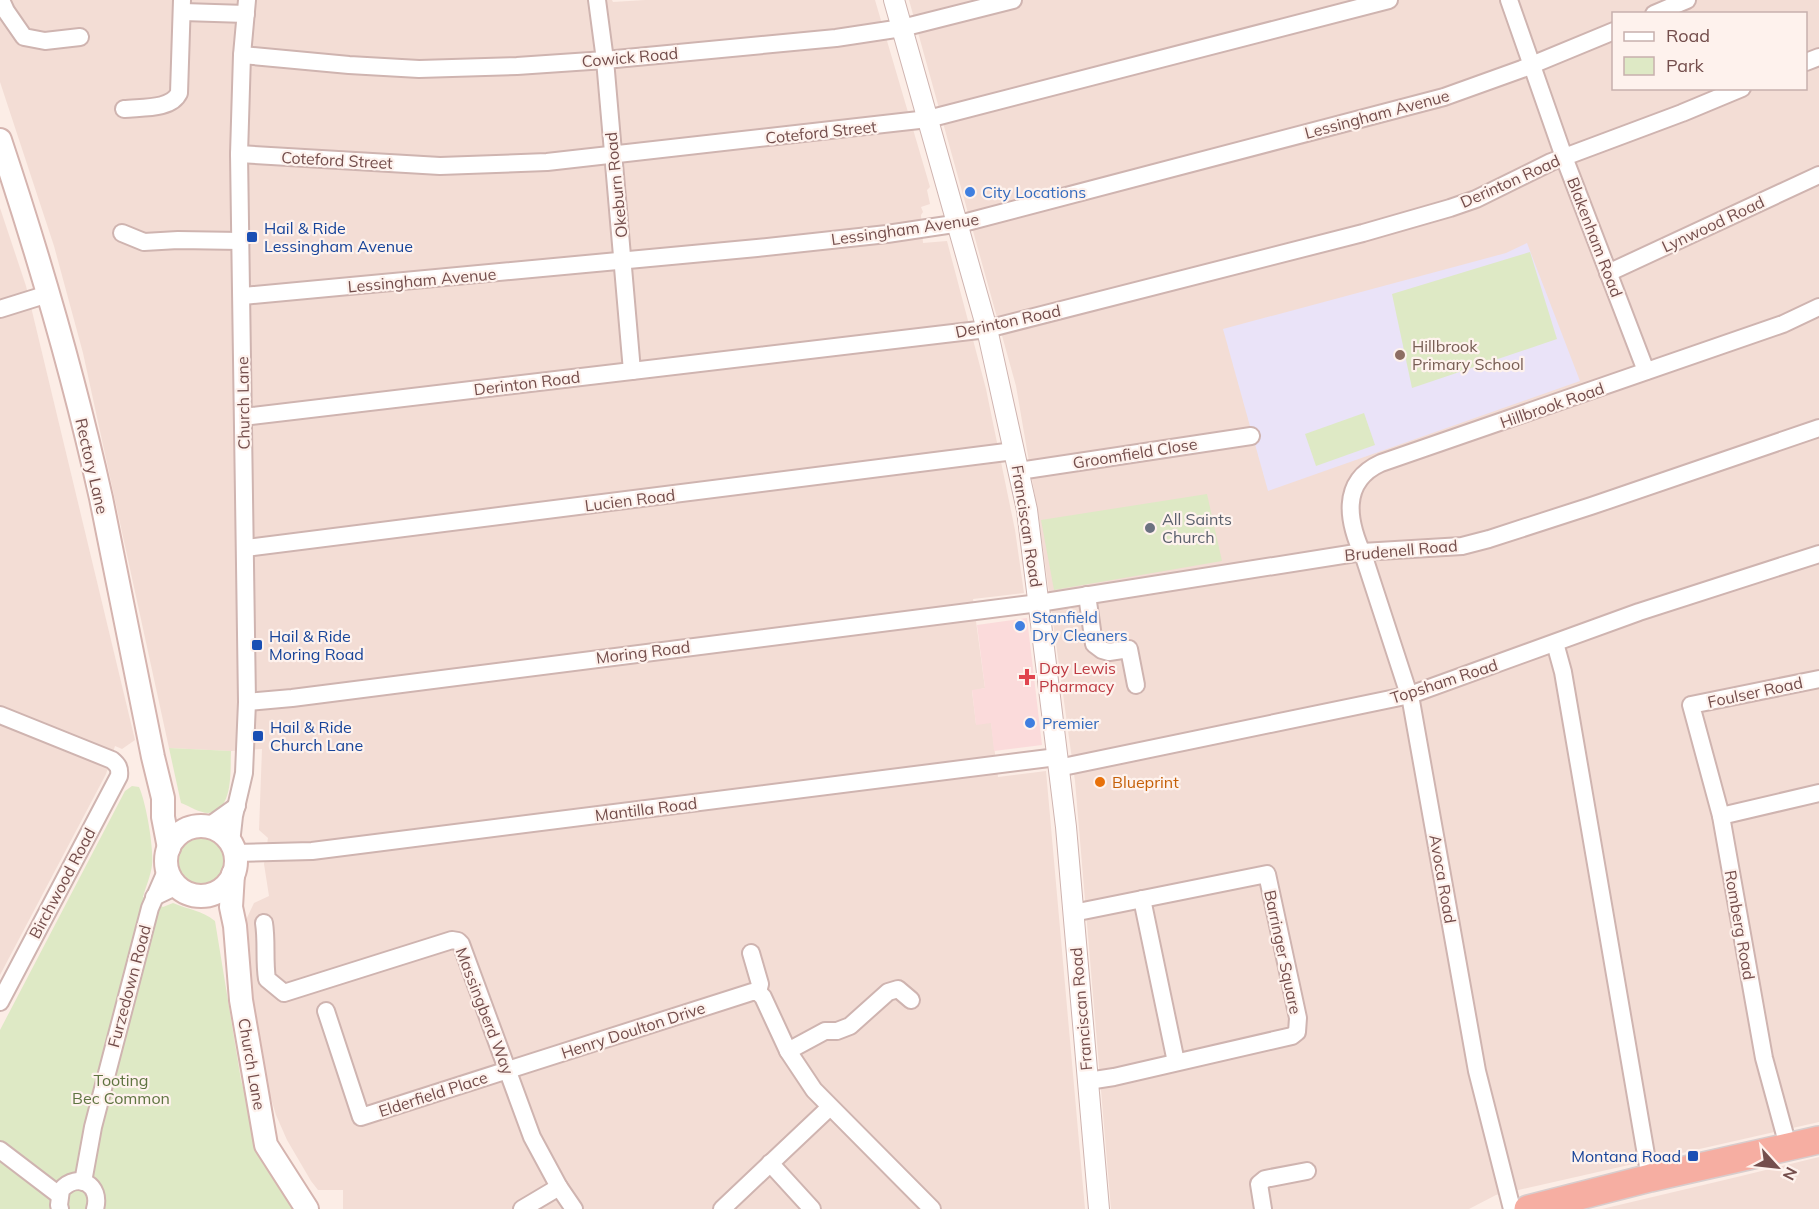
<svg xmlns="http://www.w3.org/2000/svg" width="1819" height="1209" viewBox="0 0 1819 1209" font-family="Mulish,sans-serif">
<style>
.residential{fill:#f3ddd5;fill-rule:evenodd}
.commercial{fill:#fbdbdb}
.education{fill:#eae3f8}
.green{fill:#dee9c5}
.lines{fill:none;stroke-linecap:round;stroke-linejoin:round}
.minor-casing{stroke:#cfb4b0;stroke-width:20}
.tertiary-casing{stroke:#cfb4b0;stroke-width:22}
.secondary-casing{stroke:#d5b4af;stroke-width:26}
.trunk-casing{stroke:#d8cdcd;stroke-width:30}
.minor{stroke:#fff;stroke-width:16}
.tertiary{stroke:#fff;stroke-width:20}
.secondary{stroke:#fff;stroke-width:22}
.trunk{stroke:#f6aea2;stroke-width:27}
.shop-dot{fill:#3f7fe0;stroke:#fef2ed;stroke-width:2}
.transit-dot{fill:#1a4fb4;stroke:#fef2ed;stroke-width:2}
.education-dot{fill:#8d6e63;stroke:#fef2ed;stroke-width:2}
.worship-dot{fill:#6b7280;stroke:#fef2ed;stroke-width:2}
.health-dot{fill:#e0444e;stroke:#fef2ed;stroke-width:2}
.food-dot{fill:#e8710a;stroke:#fef2ed;stroke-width:2}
.labels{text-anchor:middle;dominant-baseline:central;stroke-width:4.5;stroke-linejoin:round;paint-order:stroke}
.street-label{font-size:16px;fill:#744e4c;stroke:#fef2ed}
.shop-label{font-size:16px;fill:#366cbe;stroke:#fef2ed;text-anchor:start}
.transit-label{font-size:16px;fill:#164399;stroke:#fef2ed;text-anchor:start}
.education-label{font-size:16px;fill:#785e54;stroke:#fef2ed;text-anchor:start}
.worship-label{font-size:16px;fill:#5b616d;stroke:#fef2ed;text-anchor:start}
.health-label{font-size:16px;fill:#be3a42;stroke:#fef2ed;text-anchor:start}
.food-label{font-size:16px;fill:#c56008;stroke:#fef2ed;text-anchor:start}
.park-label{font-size:16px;fill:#5f7441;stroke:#fef2ed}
</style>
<rect width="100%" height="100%" fill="#fcede6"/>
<g class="residential">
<polygon points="0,0 612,0 613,2 645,0 875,0 930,187 927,190 930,204 921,207 923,212 921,215 923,243 947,241 986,389 1015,530 1024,593 973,599 985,688 972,691 976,724 991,722 998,777 1046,771 1085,1209 343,1209 343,1190 318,1190 311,1181 287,1140 276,1115 269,1092 252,1007 245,922 254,903 269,896 264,864 268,838 259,830 262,749 231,751 169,748 83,353 54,246 0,82"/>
<path d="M909 0H1819V1122L1496 1195 1469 1209H1111L1075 781 1039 520 1016 386ZM1614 14H1806V88H1614Z"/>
<polygon points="0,208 26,286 135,740 122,749 115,746 106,774 0,975"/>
<polygon points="1819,1157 1819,1209 1602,1209 1737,1177"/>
</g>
<polygon class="commercial" points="1027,618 1042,745 994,751 991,723 976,725 972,690 985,688 977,625"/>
<polygon class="education" points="1527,243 1580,381 1268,491 1223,329 1506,253"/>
<g class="green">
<polygon points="1530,252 1557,339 1412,388 1392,294"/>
<polygon points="1364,413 1375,445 1316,466 1305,434"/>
<polygon points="1207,494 1222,561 1054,590 1041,520"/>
<path d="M169 748 231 751C230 769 234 812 208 813 200 813 189 806 181 803Z"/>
<path d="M132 786 139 787C146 802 154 848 152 865 151 875 146 886 143 897L163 907 173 903C189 910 201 910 215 921L241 1080 260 1149 296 1209H0V1030L125 791Z"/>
<circle cx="202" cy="862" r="28"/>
</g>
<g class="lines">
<g class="minor-casing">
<g id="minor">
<polyline points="1,0 6,11 24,37 45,41 80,37"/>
<polyline points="597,0 605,60 632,371"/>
<polyline points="1509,0 1564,157 1646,371"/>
<polyline points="183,12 246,14"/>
<polyline points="1654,14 1687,0"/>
<polyline points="242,55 349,65 419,69 517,66 605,60 836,38 902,28 1013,0"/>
<polyline points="1806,62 1819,57"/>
<path d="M124 109C141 107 171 110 179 93L182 0"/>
<polyline points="239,154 440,166 547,162 928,119 1389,0"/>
<polyline points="122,233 144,242 178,240 241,241"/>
<polyline points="1608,273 1819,175"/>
<polyline points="243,296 757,248 887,234 967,222 1444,97 1522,69 1614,31"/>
<polyline points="0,309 48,294"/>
<polyline points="243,417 987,329 1363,233 1450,208 1476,199 1551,162 1682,113 1742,88"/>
<polyline points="1019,471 1251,436"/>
<polyline points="246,548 1014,451"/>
<polyline points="1087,595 1094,644 1102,650 1109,652 1129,649 1136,685"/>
<polyline points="1555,643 1563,672 1650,1178"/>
<polyline points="247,702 292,698 1039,603 1362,552 1462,546 1489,539 1591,506 1819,428"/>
<path d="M0 715 112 760C118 765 120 768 119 776L0 1002"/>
<polyline points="1058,768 1410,695 1639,612 1819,554"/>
<polyline points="1721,816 1819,793"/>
<polyline points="209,826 237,806"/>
<polyline points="231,843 234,816 244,773 247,702 239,154 242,55 247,0"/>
<polyline points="235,853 312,851 1057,757"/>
<polyline points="154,897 177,886"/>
<polyline points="1142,899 1176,1062"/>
<polyline points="1073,913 1267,874 1298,1018 1297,1032 1292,1036 1114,1077 1088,1081"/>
<path d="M264 923C267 942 264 960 267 979L284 993 452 940 458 941 461 944 532 1137 559 1187 522 1209"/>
<polyline points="751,953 760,984 758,992 763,997 788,1051 814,1090 932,1209"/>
<polyline points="326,1011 361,1117 752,992 758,992"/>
<polyline points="788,1051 825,1031 837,1031 850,1026 888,992 898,989 911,1000"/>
<polyline points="1788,1146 1764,1058 1721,816 1691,705 1819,679"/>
<polyline points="0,1150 59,1195"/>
<polyline points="770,1163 812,1209"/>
<polyline points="83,1182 93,1127 150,908 167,869"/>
<polyline points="559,1187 574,1209"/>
<path d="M60 1209 59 1205 61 1190C78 1171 102 1185 95 1209"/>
<polyline points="722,1209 830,1107"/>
<polyline points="1263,1209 1259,1184 1265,1179 1307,1171"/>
<path d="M1512 1209 1477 1071 1411 701 1364 557C1348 523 1339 482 1381 463L1783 324 1819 307"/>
</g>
</g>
<g class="tertiary-casing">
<polyline id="tertiary" points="894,0 987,329 1027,510 1066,827 1099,1209"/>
</g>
<g class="secondary-casing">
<g id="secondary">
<path d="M0 140C39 257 74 377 101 498 119 584 135 671 153 757L163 798V817L169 848"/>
<circle cx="201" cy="861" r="35"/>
<polyline points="233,874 231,907 235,926 241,1000 266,1145 307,1209"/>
</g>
</g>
<g class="trunk-casing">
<polyline id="trunk" points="1528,1209 1650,1178 1819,1140"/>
</g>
<use href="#minor" class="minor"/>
<use href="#tertiary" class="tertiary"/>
<use href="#secondary" class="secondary"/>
<use href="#trunk" class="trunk"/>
</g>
<g class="shop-dot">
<circle cx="970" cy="192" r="6"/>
<circle cx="1020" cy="626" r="6"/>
<circle cx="1030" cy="723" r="6"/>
</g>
<g class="transit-dot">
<rect x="246" y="231" width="12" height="12" rx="3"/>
<rect x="251" y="639" width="12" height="12" rx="3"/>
<rect x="252" y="730" width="12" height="12" rx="3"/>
<rect x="1687" y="1150" width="12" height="12" rx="3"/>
</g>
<circle class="education-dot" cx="1400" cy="355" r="6"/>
<circle class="worship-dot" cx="1150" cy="528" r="6"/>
<path class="health-dot" d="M1024 668h6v6h6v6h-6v6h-6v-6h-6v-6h6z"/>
<circle class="food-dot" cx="1100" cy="782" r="6"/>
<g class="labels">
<g class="street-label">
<text transform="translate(630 57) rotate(-5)">Cowick Road</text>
<text transform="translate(1377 114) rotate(-15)">Lessingham Avenue</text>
<text transform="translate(821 132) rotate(-6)">Coteford Street</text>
<text transform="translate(337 160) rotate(3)">Coteford Street</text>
<text transform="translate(1510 181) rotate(-24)">Derinton Road</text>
<text transform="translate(616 185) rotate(-96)">Okeburn Road</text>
<text transform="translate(1713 224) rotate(-25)">Lynwood Road</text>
<text transform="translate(905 229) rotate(-8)">Lessingham Avenue</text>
<text transform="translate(1595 237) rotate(69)">Blakenham Road</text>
<text transform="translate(422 280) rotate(-5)">Lessingham Avenue</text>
<text transform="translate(1008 321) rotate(-12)">Derinton Road</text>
<text transform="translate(527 383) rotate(-7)">Derinton Road</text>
<text transform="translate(243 403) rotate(-91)">Church Lane</text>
<text transform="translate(1552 405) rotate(-19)">Hillbrook Road</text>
<text transform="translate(1135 453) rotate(-9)">Groomfield Close</text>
<text transform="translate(92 466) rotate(77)">Rectory Lane</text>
<text transform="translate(630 500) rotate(-7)">Lucien Road</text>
<text transform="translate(1027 526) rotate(81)">Franciscan Road</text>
<text transform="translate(1401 550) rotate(-5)">Brudenell Road</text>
<text transform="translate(643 652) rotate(-7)">Moring Road</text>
<text transform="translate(1444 681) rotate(-18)">Topsham Road</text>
<text transform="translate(1755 692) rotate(-12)">Foulser Road</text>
<text transform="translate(646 809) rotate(-7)">Mantilla Road</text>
<text transform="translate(1443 879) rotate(80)">Avoca Road</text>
<text transform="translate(62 883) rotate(-62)">Birchwood Road</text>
<text transform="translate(1740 925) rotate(80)">Romberg Road</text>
<text transform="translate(1283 952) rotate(78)">Barringer Square</text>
<text transform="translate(129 986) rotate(-75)">Furzedown Road</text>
<text transform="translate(1081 1009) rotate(-95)">Franciscan Road</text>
<text transform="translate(485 1011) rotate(69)">Massingberd Way</text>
<text transform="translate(633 1030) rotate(-18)">Henry Doulton Drive</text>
<text transform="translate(252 1064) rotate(80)">Church Lane</text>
<text transform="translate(433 1094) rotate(-18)">Elderfield Place</text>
</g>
<g class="shop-label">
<text x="982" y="192">City Locations</text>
<text x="1032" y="617">Stanfield<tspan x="1032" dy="18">Dry Cleaners</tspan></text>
<text x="1042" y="723">Premier</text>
</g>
<g class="transit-label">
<text x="264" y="228">Hail &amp; Ride<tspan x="264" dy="18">Lessingham Avenue</tspan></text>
<text x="269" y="636">Hail &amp; Ride<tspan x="269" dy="18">Moring Road</tspan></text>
<text x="270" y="727">Hail &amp; Ride<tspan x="270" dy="18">Church Lane</tspan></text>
<text x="1681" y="1156" text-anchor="end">Montana Road</text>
</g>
<g class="education-label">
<text x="1412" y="346">Hillbrook<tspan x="1412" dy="18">Primary School</tspan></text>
</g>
<g class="worship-label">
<text x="1162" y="519">All Saints<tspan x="1162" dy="18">Church</tspan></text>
</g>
<g class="health-label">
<text x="1039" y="668">Day Lewis<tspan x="1039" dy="18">Pharmacy</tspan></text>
</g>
<g class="food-label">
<text x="1112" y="782">Blueprint</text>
</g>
<g class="park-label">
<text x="121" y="1080">Tooting<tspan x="121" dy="18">Bec Common</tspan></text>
</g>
</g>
<rect x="1612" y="12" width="195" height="78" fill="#fef2ed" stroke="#c7b0ad" stroke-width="1.5"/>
<rect x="1624" y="32" width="30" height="9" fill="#ffffff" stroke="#c7b0ad" stroke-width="1.5"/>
<text x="1666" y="42" font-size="18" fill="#744e4c">Road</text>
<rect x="1624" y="57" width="30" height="18" fill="#dee9c5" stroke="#c7b0ad" stroke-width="1.5"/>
<text x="1666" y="72" font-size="18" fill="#744e4c">Park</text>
<g transform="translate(1777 1167) rotate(117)" stroke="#fef2ed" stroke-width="4.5" paint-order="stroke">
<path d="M0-4.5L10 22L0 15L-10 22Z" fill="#744e4c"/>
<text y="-9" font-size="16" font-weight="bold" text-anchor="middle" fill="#744e4c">N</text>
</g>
</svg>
